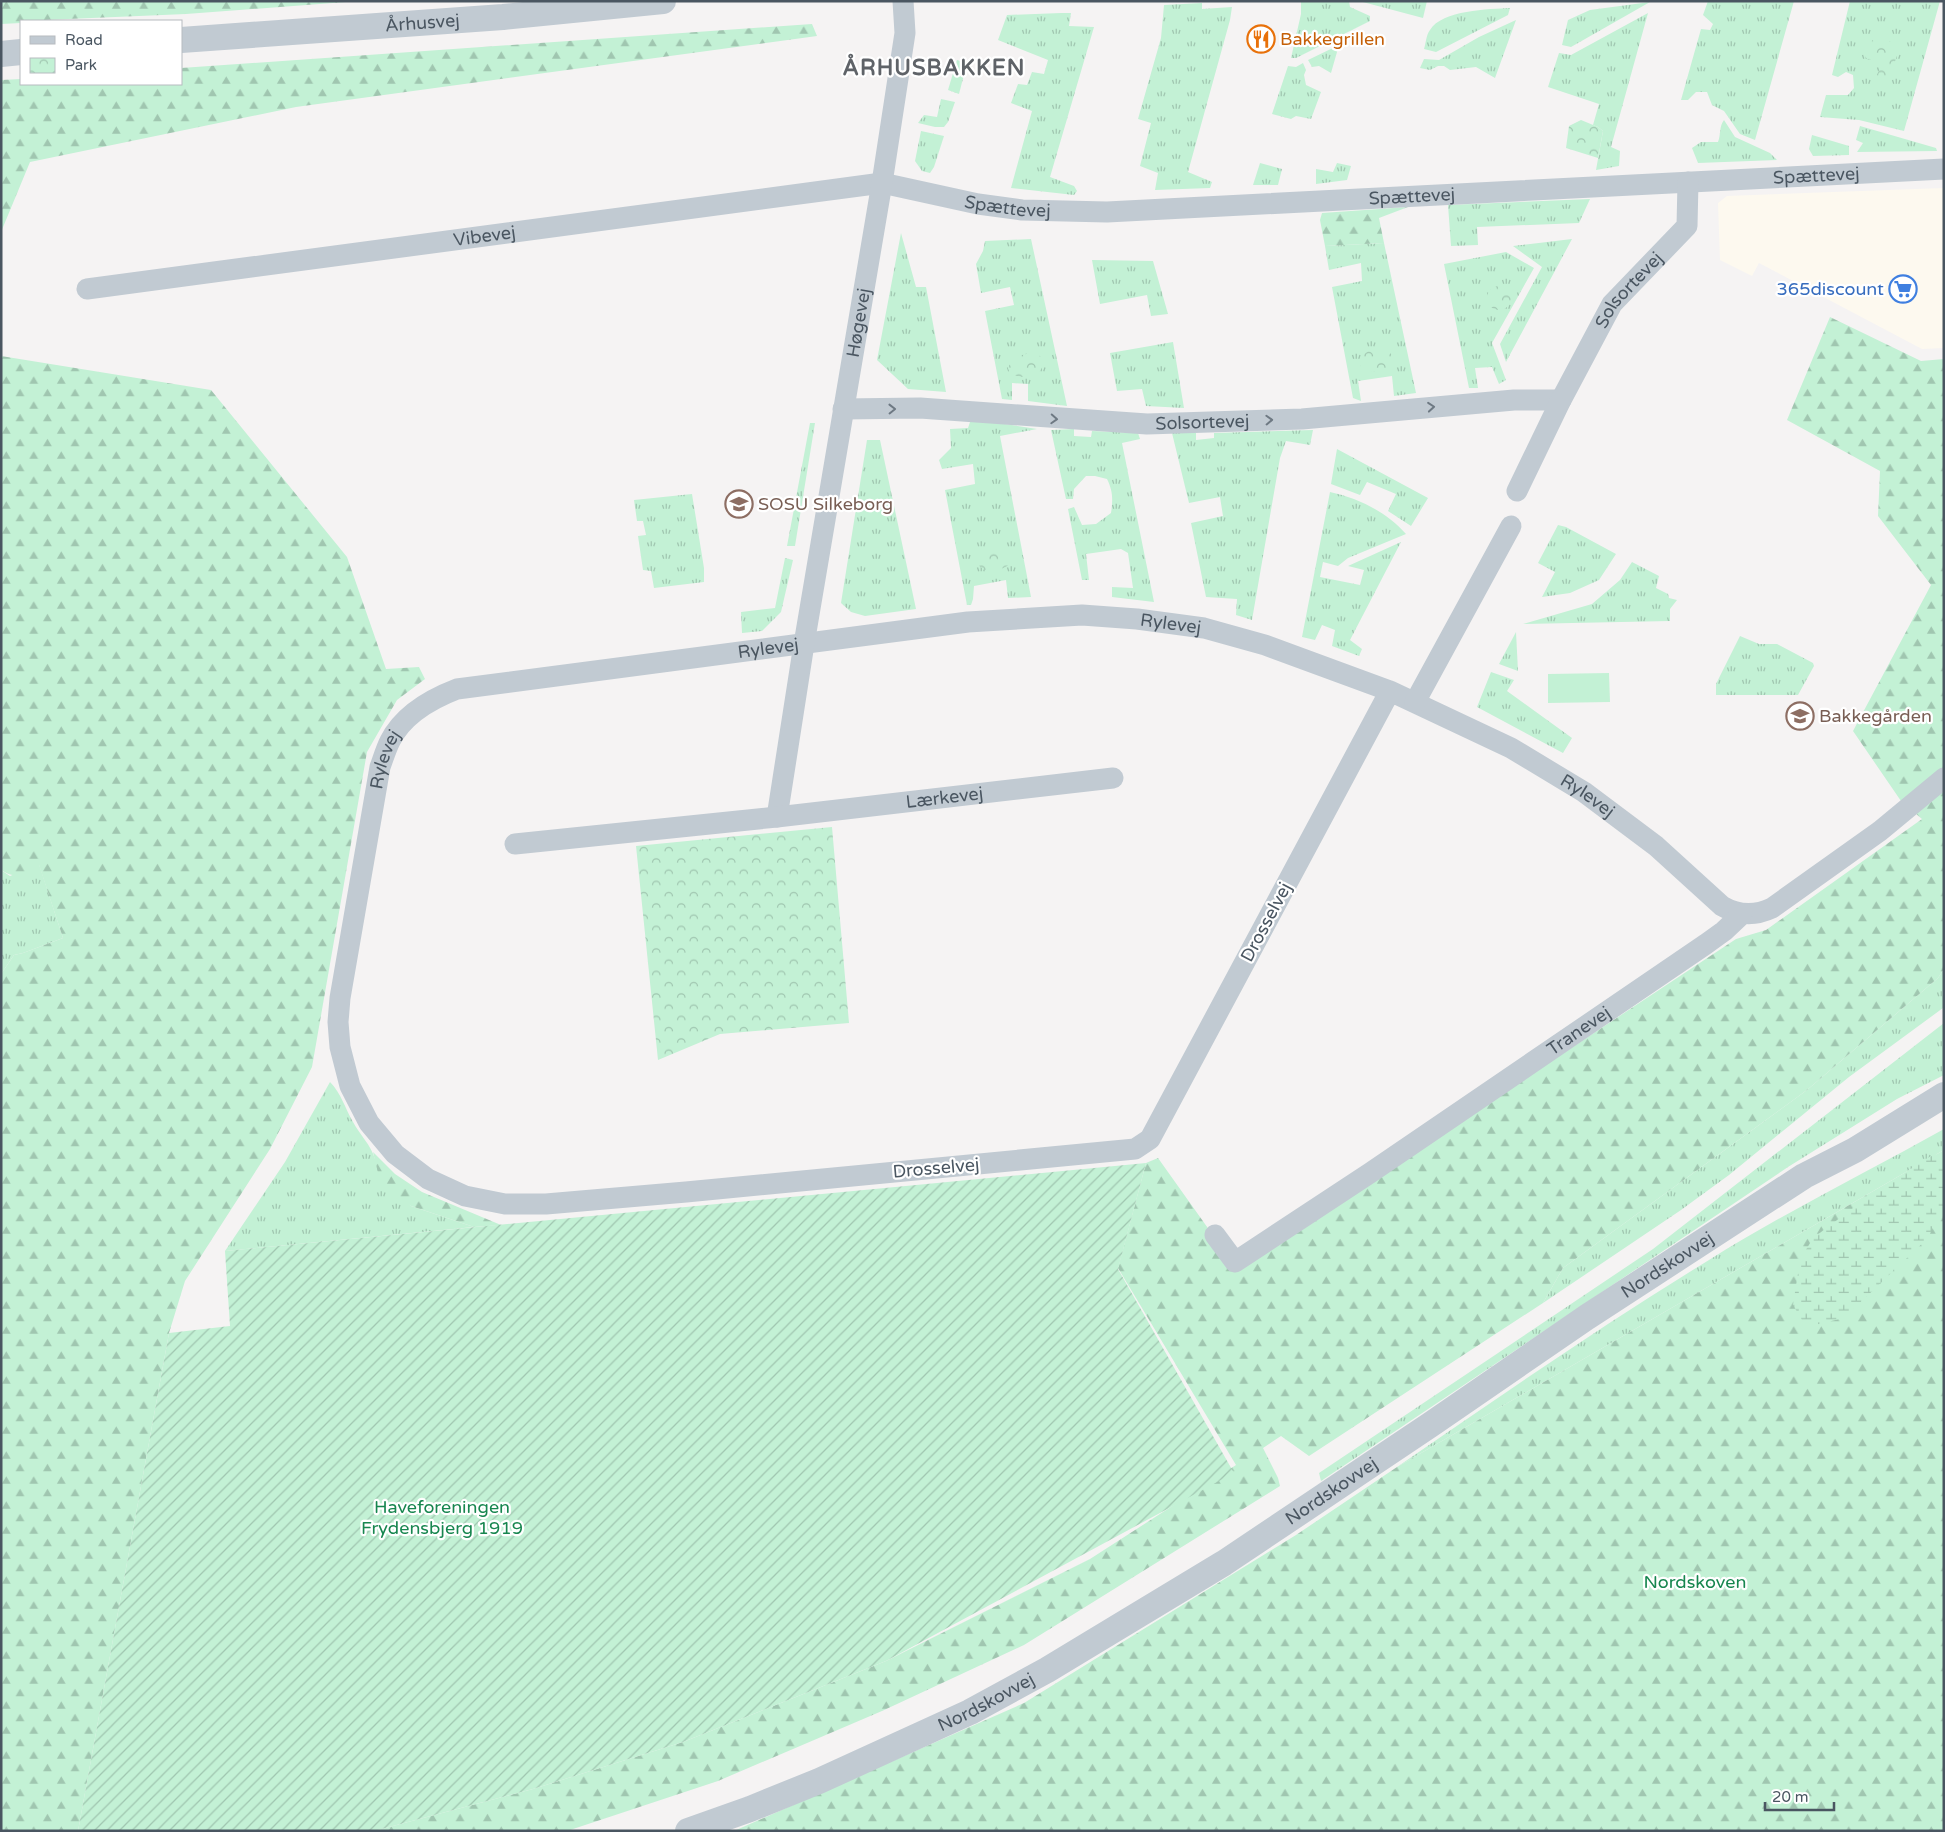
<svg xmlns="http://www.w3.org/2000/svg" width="1945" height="1832" viewBox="0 0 1945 1832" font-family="'Varela Round',sans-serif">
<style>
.commercial{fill:#fdf9ef}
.grass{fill:url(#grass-tufts)}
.forest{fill:url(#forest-firs)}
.wetland{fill:url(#wetland-marsh)}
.park{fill:url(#park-crowns)}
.garden{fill:url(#garden-furrows)}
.pitch{fill:#c3f1d5}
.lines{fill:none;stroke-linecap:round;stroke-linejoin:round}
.minor{stroke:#c1cad2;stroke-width:21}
.tertiary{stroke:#c1cad2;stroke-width:26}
.oneway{stroke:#6e7983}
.labels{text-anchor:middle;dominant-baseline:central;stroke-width:4.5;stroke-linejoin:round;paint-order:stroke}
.street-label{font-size:18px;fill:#4a5661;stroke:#fff}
.food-label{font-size:18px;fill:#c56008;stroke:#fff;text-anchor:start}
.shop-label{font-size:18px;fill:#366cbe;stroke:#fff;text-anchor:end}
.education-label{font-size:18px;fill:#785e54;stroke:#fff;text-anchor:start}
.park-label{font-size:18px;fill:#17864f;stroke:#fff}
.district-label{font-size:22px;font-weight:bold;letter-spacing:1px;fill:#5f6368;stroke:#fff}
</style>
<defs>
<pattern id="grass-tufts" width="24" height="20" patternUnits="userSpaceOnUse" patternTransform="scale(1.25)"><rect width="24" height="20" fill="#c3f1d5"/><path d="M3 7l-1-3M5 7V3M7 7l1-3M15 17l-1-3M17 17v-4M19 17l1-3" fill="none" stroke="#a0c6b0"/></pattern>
<pattern id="forest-firs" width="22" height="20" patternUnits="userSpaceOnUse" patternTransform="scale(1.25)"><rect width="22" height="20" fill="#c3f1d5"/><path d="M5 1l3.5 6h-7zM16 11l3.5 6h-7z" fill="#a0c6b0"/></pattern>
<pattern id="wetland-marsh" width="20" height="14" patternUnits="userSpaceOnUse" patternTransform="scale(1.25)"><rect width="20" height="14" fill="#c3f1d5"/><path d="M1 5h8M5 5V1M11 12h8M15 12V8" fill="none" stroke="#a0c6b0"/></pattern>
<pattern id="park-crowns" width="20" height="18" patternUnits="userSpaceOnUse" patternTransform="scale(1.25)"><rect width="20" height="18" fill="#c3f1d5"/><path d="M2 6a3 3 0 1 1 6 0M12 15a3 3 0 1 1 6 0" fill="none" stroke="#a0c6b0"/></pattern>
<pattern id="garden-furrows" width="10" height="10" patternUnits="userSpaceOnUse" patternTransform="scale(1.25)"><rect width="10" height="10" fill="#c3f1d5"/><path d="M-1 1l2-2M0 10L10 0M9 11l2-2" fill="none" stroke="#a0c6b0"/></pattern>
</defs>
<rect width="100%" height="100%" fill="#f5f3f3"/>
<polygon class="commercial" points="1944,188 1944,348 1922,349 1759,263 1752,276 1720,260 1718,203 1727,196"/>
<g class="grass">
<polygon points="1301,1 1349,1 1350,7 1370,16 1370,21 1296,58 1291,58 1301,14"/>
<polygon points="1359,1 1427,1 1423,18"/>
<polygon points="1708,1 1794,1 1755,140 1740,134 1724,111 1712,105 1707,92 1696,92 1688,100 1681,100 1701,29 1710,30 1713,24 1703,15"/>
<polygon points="1850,1 1940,1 1904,131 1859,120 1820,117 1826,95 1848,95 1854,88 1853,75 1846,72 1838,77 1832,75"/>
<polygon points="1650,2 1571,47 1562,45 1568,20 1590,10"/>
<polygon points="1202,3 1202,9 1232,7 1230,20 1188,172 1212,182 1210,188 1155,190 1158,173 1140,166 1151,123 1138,119 1161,38 1164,5"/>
<path d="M1510 8 1508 15 1436 52 1424 49C1426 43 1426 35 1430 30 1442 10 1489 9 1510 8Z"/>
<polygon points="1061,13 1071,13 1069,26 1094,27 1050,177 1074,186 1077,191 1074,195 1011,188 1032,111 1011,103 1018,84 1027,85 1032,72 1044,74 1048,60 998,40 1007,15"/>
<polygon points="1648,13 1611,147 1620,151 1619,166 1596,170 1603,131 1598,127 1593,125 1599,104 1548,87 1559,53 1571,55"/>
<polygon points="1516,20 1495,78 1476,67 1450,70 1444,66 1438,66 1430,70 1420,68 1424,59 1439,60 1479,37"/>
<polygon points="1339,45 1331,73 1319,66 1312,67 1308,60"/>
<polygon points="957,60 967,63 959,94 948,90"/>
<polygon points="1303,63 1306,70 1304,75 1306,85 1321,92 1311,119 1296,116 1291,119 1272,114 1288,66 1296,67"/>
<polygon points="941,99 955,102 948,122 944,127 935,127 918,123 924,115 937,117"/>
<path d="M1724 120 1735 137 1770 153 1777 160 1698 163 1692 148 1701 142H1718C1721 135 1719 126 1724 120Z"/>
<polygon points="1860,126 1936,148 1937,151 1857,152 1863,143 1856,140"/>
<polygon points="921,131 944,136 934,167 930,173 922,171 915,161"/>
<polygon points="1812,135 1849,146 1849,155 1813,156 1809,149"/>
<polygon points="1260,163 1282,169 1278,185 1253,185"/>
<polygon points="1337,163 1351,166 1347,180 1316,184 1316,169 1333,172"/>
<polygon points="1590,199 1579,223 1477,227 1478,245 1451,246 1448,205"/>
<polygon points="901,233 916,287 926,287 946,392 908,389 877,360"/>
<polygon points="1031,239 1067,406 1028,401 1028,384 1012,383 1012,400 1002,399 985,311 1014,305 1010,287 981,293 976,264 983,251 985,241"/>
<polygon points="1572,239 1506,362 1500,344 1542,267 1513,246"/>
<polygon points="1384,243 1416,393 1394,396 1392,376 1358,381 1361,401 1353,398 1332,287 1362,281 1361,263 1329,270 1325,246"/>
<polygon points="1506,252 1534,268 1492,343 1506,380 1499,384 1492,367 1475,368 1478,388 1469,388 1444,264"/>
<polygon points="1092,260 1153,261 1168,314 1151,316 1147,295 1100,304"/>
<polygon points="1173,342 1184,408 1146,406 1142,389 1117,391 1110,353"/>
<polygon points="971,419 1037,429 1000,436 1031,597 1008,598 1006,580 974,586 973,599 971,605 967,605 945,490 975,484 973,464 942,469 939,460 951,448 950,429 968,428"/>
<polygon points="810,423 815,423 795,546 787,546"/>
<path d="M1074 429V436L1091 437 1092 431 1138 433 1140 439 1122 443 1154 602 1112 597V587L1133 588 1128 553 1121 549 1086 554 1089 580H1082L1068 509 1074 507 1082 525 1096 524 1111 513C1113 500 1113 491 1107 479L1095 476H1086L1074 489 1073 499H1066L1051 430Z"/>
<polygon points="1313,430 1310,445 1286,441 1280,458 1252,620 1236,615 1237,599 1206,597 1191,523 1223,516 1220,497 1189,503 1172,433 1196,433 1196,440 1214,438 1214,433"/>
<polygon points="867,440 880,440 916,609 865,616 851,612 841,603"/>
<polygon points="1337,449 1428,498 1411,526 1388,511 1396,494 1367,482 1360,495 1331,484"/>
<path d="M1330 492C1358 498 1387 512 1406 534L1348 558 1338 566 1323 562 1320 577 1360 585 1364 570 1348 566 1401 542 1350 640 1362 649 1359 656 1332 646 1335 630 1322 625 1315 640 1302 637Z"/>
<polygon points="692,494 704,568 704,582 654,588 651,571 643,570 638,536 646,535 643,521 637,521 634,500"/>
<polygon points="1558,525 1566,527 1616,554 1599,580 1570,593 1542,597 1555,572 1538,563"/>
<polygon points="785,558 793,560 781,612 762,631 742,633 741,612 775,608"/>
<polygon points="1632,562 1659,576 1656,588 1668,594 1669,598 1677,600 1670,609 1670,621 1523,624 1592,604 1620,580"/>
<polygon points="1516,632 1518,671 1499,664"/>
<polygon points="1740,636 1759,644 1777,644 1813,663 1814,666 1798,695 1716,695 1716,684"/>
<polygon points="1491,672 1514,680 1507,691 1572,738 1563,753 1477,707"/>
<polygon points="39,864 63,938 23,953 14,955 1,974 1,870 10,876"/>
<polygon points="1944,969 1943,1008 1849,1077 1729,1175 1681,1210 1543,1303 1563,1268 1807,1090 1938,978"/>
<polygon points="1944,1023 1944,1075 1897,1099 1788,1167 1321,1481 1319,1473 1653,1249"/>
<path d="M330 1082C341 1093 345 1108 353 1122 360 1135 371 1145 375 1159L411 1206 474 1227 225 1251 285 1162Z"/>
<path d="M1944 1129V1150L1397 1467C1500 1396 1603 1325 1709 1260 1785 1212 1866 1173 1944 1129Z"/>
</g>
<g class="forest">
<polygon points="1,1 359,1 186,14 21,21 21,23 1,24"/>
<polygon points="812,24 817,36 296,107 30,162 1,232 1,80 21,79 21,84 181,84 181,68"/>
<polygon points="1408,207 1379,218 1384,243 1325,246 1320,220 1322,213"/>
<polygon points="1830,317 1921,361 1944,359 1944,969 1938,978 1807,1090 1563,1268 1543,1303 1309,1456 1281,1436 1263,1448 1278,1478 1280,1486 1024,1645 882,1711 718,1781 567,1831 374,1831 533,1789 683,1742 886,1661 1090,1559 1236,1465 1118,1268 1146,1163 1158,1158 1237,1269 1736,939 1766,930 1922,819 1901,801 1853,731 1931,585 1878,516 1880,471 1787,420"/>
<path d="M1 356 211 390 347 557 386 669 419 667 425 679 397 700 367 752 312 1067 270 1149 185 1281 169 1333 78 1831H1V974L14 955 23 953 63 938 39 865C24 873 19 881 1 870Z"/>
<polygon points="1944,1150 1944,1831 734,1831 1024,1703 1296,1535 1397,1467"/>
<polygon points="373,1152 395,1174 422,1192 501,1225 474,1227 411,1206 381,1185"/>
</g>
<polygon class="wetland" points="1934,1154 1944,1156 1944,1204 1928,1238 1844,1318 1806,1327 1793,1305 1800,1260 1813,1238 1868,1197"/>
<g class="park">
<path d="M1883 38 1895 44 1899 50 1892 70 1891 78 1884 86 1877 84 1875 78C1879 71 1883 65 1876 58L1868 60 1864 55 1868 43 1875 39Z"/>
<polygon points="1581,120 1598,127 1603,131 1598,158 1566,148 1569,126"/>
<circle cx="1499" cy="298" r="12"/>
<path d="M1381 348 1388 350C1403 367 1378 373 1365 372L1360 365 1361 356 1370 350Z"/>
<path d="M1033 352 1043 358 1044 363C1038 380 1025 379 1010 374L1008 368 1013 358Z"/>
<path d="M999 548 1006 550 1011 556 1010 564C981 585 959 551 999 548Z"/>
<polygon points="832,827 849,1023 720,1034 658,1060 636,846"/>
</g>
<polygon class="garden" points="1146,1163 1118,1269 1234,1473 886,1661 683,1742 533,1789 374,1831 78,1831 169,1333 230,1326 225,1251"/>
<polygon class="pitch" points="1609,673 1610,702 1548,703 1548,674"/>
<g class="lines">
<g class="minor">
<path id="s1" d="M87 289 882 183 978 204 1022 210 1107 212 1944 169"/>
<path id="s2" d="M843 409 920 408 1147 424 1302 419 1514 400H1561"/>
<path id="s3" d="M1517 491 1561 400 1612 304 1687 226 1688 182"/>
<path id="s4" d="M1390 691 1150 1139 1135 1149 686 1192 546 1204H505L465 1196 428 1179 395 1154 369 1123 350 1086 340 1047 338 1022 340 998 380 767C383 759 386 749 390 741 403 715 431 699 457 689L968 622 1082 615 1137 619 1204 628 1265 645 1390 691 1511 748 1584 792 1656 846 1722 906C1739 916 1755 916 1772 908L1880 831 1944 778"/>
<polyline points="1415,702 1511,526"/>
<path id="s5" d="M777 817 804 644 882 183 905 33 903 1"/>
<path id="s6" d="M515 844 777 817 1113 778"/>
<path id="s7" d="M1215 1235 1235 1262 1370 1173 1706 944 1724 931 1742 914"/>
</g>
<g class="tertiary">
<path id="s8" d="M181 40 503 17 663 1"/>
<polyline points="1,54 21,52"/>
<path id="s9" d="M688 1831 750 1809 819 1781 970 1712 1047 1670 1224 1563 1430 1425 1587 1317 1804 1176 1855 1150 1944 1095"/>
</g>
</g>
<defs><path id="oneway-chevron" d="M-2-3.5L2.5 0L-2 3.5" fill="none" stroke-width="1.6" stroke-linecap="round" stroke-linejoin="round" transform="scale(1.25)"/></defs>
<g class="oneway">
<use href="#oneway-chevron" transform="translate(1431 407) rotate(-5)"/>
<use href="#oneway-chevron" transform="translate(892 409) rotate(-1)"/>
<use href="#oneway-chevron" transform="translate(1054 419) rotate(3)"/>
<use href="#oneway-chevron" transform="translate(1269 420) rotate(-2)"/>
</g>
<defs>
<g id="restaurant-ring" transform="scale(1.4375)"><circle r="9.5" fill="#fff" stroke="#e8710a" stroke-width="1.5"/><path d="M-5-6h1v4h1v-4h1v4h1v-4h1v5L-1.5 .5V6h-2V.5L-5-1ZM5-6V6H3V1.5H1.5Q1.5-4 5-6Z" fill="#e8710a"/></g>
<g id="supermarket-ring" transform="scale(1.4375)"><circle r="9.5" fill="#fff" stroke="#3f7fe0" stroke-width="1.5"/><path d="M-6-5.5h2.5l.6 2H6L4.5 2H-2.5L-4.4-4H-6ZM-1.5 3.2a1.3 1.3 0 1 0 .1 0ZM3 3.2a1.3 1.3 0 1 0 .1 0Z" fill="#3f7fe0"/></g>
<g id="school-ring" transform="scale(1.4375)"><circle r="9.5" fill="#fff" stroke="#8d6e63" stroke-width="1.5"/><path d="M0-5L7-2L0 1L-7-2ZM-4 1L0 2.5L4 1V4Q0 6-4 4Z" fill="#8d6e63"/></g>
</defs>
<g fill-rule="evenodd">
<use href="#restaurant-ring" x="1261" y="39"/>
<use href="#supermarket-ring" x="1903" y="289"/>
<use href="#school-ring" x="739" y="504"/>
<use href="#school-ring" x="1800" y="716"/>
</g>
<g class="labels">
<g class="street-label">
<text stroke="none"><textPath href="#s8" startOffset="242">Århusvej</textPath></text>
<text stroke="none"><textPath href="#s1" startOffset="1740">Spættevej</textPath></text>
<text stroke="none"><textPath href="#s1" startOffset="1335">Spættevej</textPath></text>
<text stroke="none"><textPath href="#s1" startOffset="930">Spættevej</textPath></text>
<text stroke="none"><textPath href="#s1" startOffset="401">Vibevej</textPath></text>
<text stroke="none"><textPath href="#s3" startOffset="231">Solsortevej</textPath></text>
<text stroke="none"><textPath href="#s5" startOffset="501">Høgevej</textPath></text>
<text stroke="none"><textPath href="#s2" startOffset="360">Solsortevej</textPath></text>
<text stroke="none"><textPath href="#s4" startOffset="2521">Rylevej</textPath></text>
<text stroke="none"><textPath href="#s4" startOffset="2116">Rylevej</textPath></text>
<text stroke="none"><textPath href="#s4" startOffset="1696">Rylevej</textPath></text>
<text stroke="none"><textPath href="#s4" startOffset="2975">Rylevej</textPath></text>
<text stroke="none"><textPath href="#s6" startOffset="432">Lærkevej</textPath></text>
<text transform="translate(1266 922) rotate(-62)">Drosselvej</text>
<text stroke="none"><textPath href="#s7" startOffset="448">Tranevej</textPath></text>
<text transform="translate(936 1168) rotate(-5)">Drosselvej</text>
<text stroke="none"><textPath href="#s9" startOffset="1135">Nordskovvej</textPath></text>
<text stroke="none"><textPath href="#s9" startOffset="730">Nordskovvej</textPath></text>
<text stroke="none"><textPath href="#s9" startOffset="325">Nordskovvej</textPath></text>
</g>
<g class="food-label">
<text x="1280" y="39">Bakkegrillen</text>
</g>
<g class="shop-label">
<text x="1884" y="289">365discount</text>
</g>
<g class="education-label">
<text x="758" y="504">SOSU Silkeborg</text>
<text x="1819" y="716">Bakkegården</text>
</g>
<g class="park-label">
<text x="442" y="1507">Haveforeningen<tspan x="442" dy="21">Frydensbjerg 1919</tspan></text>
<text x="1695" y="1582">Nordskoven</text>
</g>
<g class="district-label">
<text x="934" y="68">ÅRHUSBAKKEN</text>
</g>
</g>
<rect width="1945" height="1832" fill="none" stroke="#4a5661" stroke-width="5"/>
<rect x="20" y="20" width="162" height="65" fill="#ffffff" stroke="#b7bbc0"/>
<rect x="30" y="36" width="25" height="8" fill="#c1cad2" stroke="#b7bbc0"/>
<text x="65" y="45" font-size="15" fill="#4a5661">Road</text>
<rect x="30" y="58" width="25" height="15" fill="url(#park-crowns)" stroke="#b7bbc0"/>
<text x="65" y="70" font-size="15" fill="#4a5661">Park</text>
<path d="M1765 1802v8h69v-8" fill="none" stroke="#4a5661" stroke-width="2.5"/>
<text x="1772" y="1802" font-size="15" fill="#4a5661" stroke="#ffffff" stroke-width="4" paint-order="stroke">20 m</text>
</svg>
